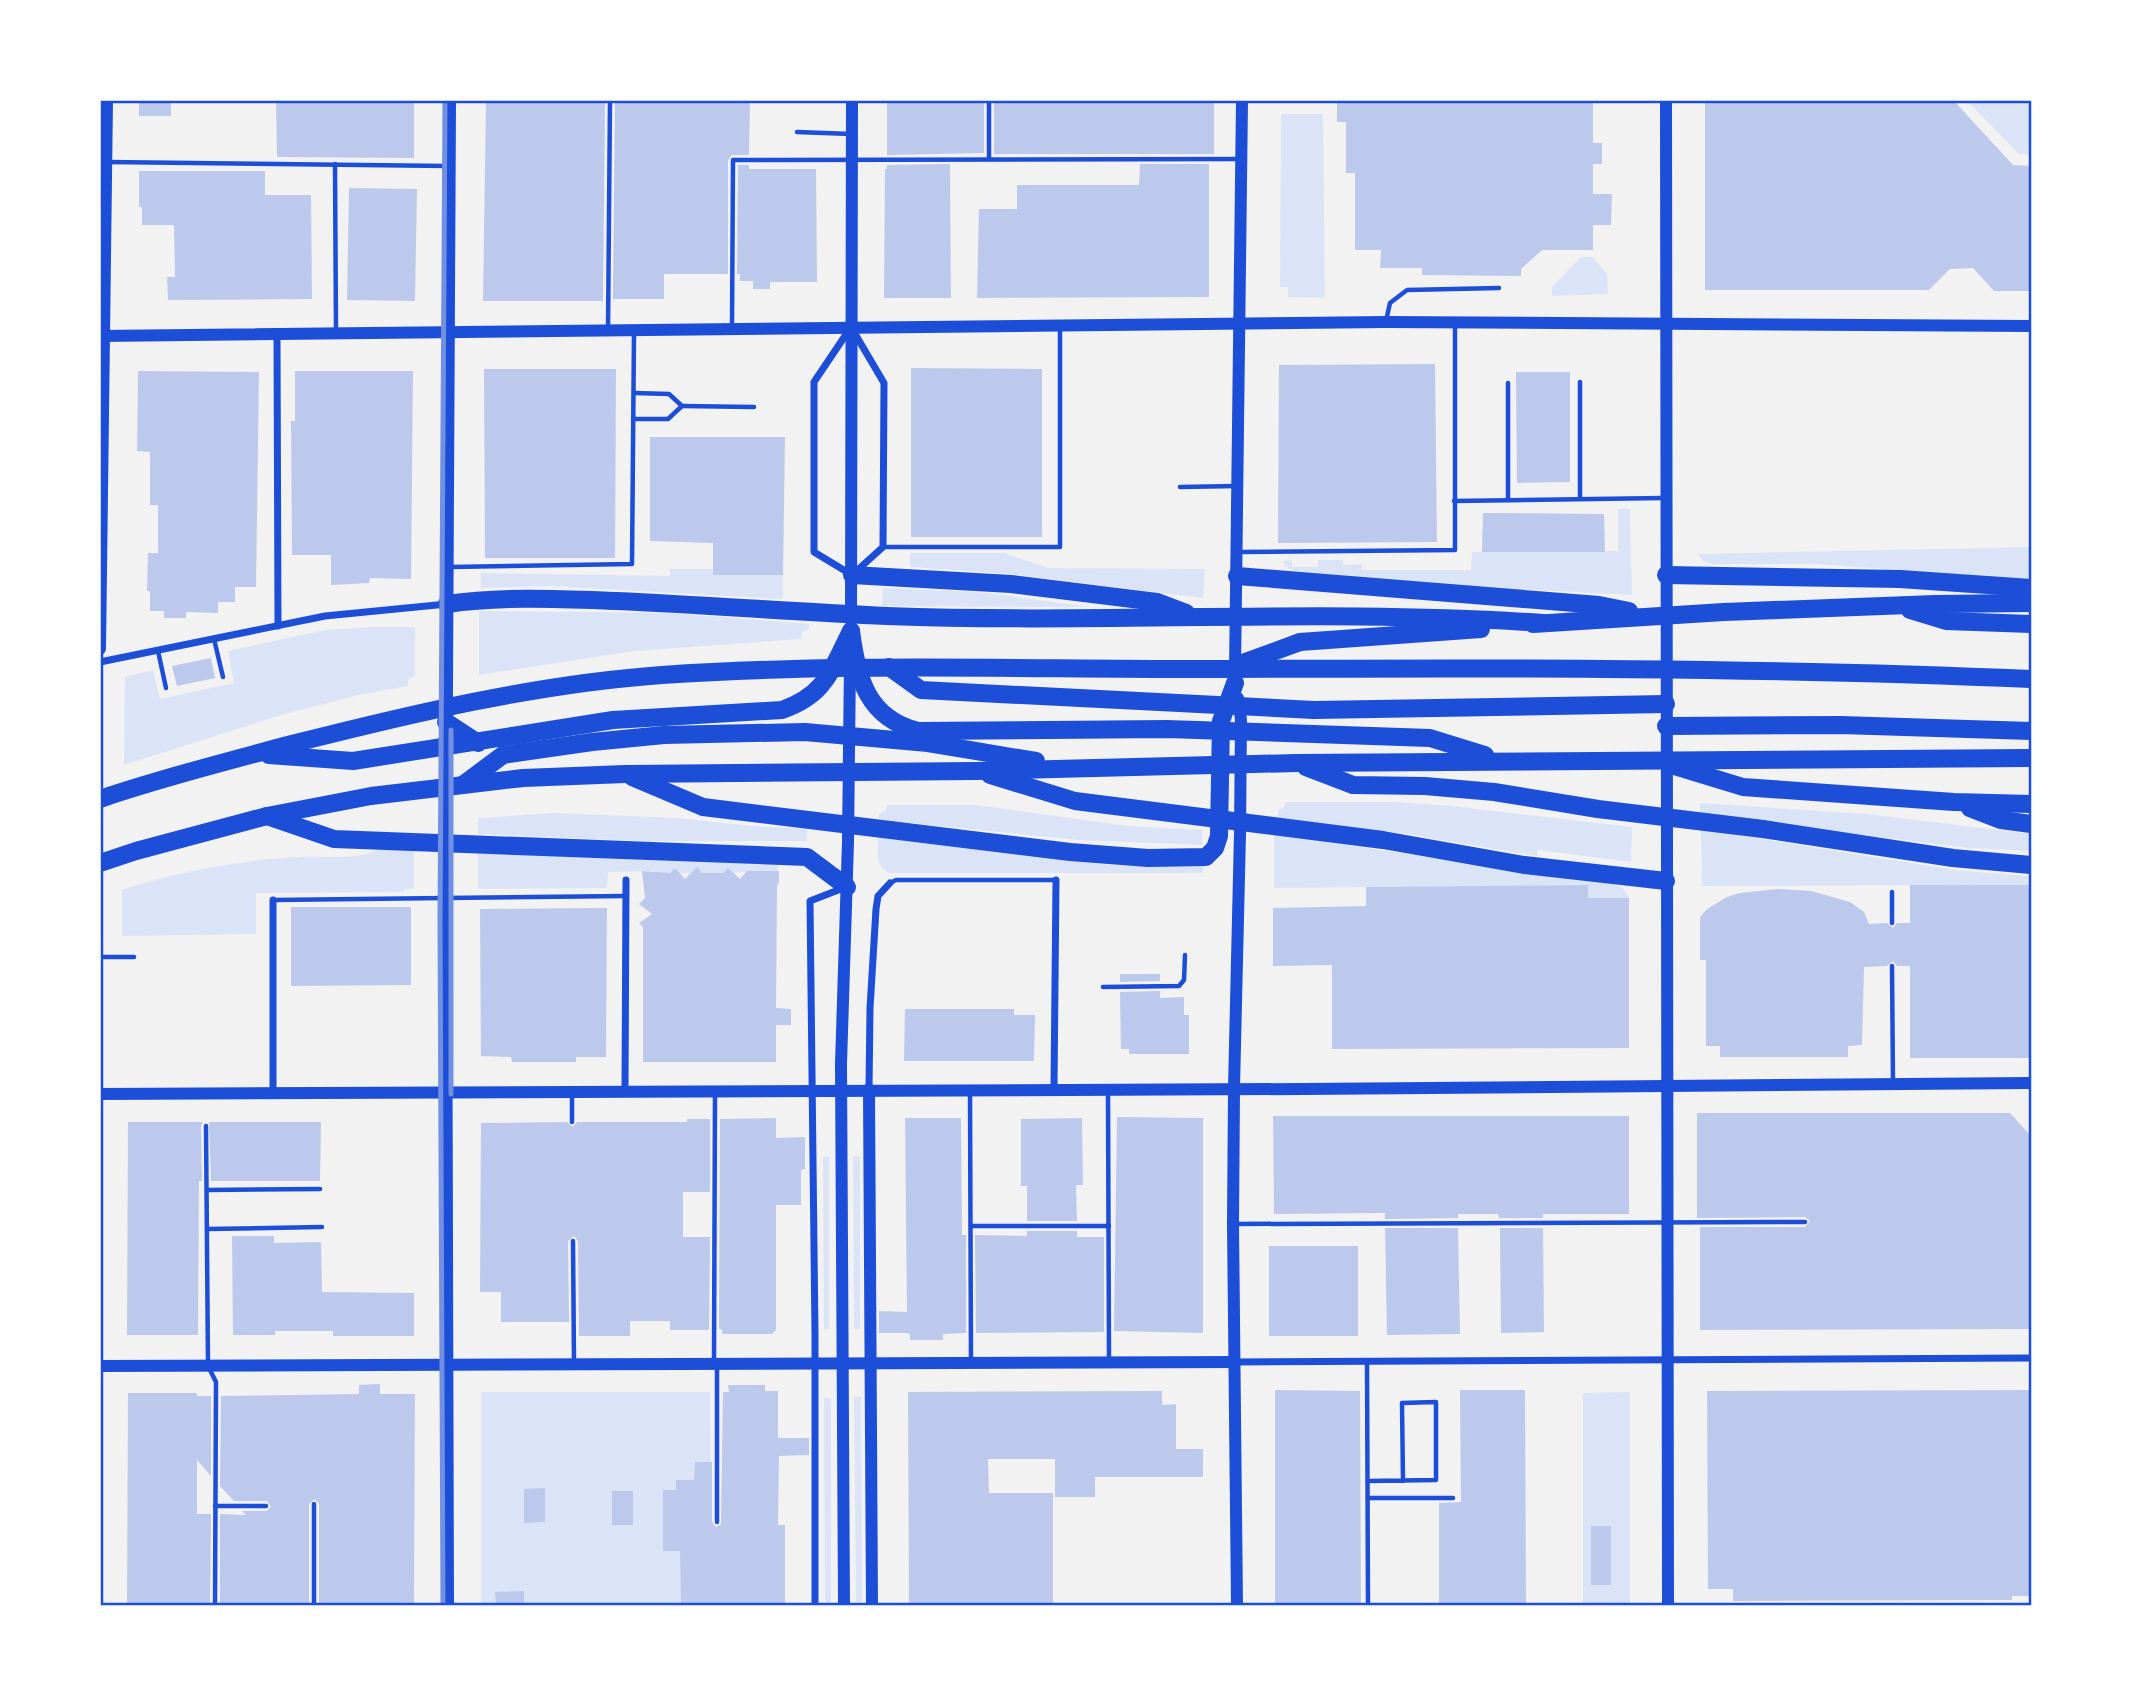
<svg xmlns="http://www.w3.org/2000/svg" width="2131" height="1706" viewBox="0 0 2131 1706" font-family="'Roboto Condensed',sans-serif">
<style>
.green{fill:#dbe4f7}
.building{fill:#bdc9ec}
.lines{fill:none;stroke-linecap:round;stroke-linejoin:round}
.service{stroke:#1d4ed8;stroke-width:4.5}
.minor{stroke:#1d4ed8;stroke-width:7}
.tertiary{stroke:#1d4ed8;stroke-width:12}
.secondary{stroke:#1d4ed8;stroke-width:12}
.motorway{stroke:#1d4ed8;stroke-width:18}
.rail{stroke:#7290e2;stroke-width:5}
.neatline{fill:none;stroke:#1d4ed8;stroke-width:2.5}
</style>
<rect width="100%" height="100%" fill="#f2f2f2"/>
<g class="green">
<polygon points="1966,100 2031,100 2031,154 2019,154"/>
<polygon points="1281,114 1323,114 1325,298 1288,297 1288,287 1280,287"/>
<polygon points="1581,257 1593,257 1607,274 1608,294 1552,296 1552,287"/>
<polygon points="1618,509 1630,509 1632,595 1517,589 1294,571 1285,566 1283,561 1292,560 1292,567 1318,567 1318,560 1343,560 1343,565 1362,564 1362,570 1471,570 1472,552 1618,551"/>
<polygon points="2031,547 2031,580 1817,564 1713,564 1703,561 1698,554"/>
<polygon points="910,553 1004,553 1049,568 1205,569 1203,598 1011,574 910,567"/>
<polygon points="670,569 713,569 713,575 783,575 783,596 782,599 550,586 481,588 481,573 670,576"/>
<polygon points="883,588 979,592 1089,607 882,606"/>
<polygon points="479,611 669,613 809,624 809,629 802,632 801,639 635,651 479,675"/>
<polygon points="373,627 415,627 415,676 408,679 408,686 359,695 281,715 124,765 125,677 153,670 160,699 234,683 228,651 325,630"/>
<polygon points="1286,802 1397,802 1452,806 1632,827 1631,862 1538,850 1537,856 1401,833 1278,818 1278,810 1283,808"/>
<polygon points="1700,803 1867,814 2031,834 2031,851 1969,848 1700,815"/>
<polygon points="887,805 975,805 1129,826 1202,830 1202,845 1080,840 879,820 879,814 886,811"/>
<polygon points="554,813 677,818 752,826 807,829 807,841 642,841 478,834 478,818"/>
<polygon points="1701,829 1955,870 2027,876 2031,877 2031,885 1702,886"/>
<path d="M878 835 1059 860 1112 865 1203 866V873H889C874 865 878 850 878 835Z"/>
<path d="M1274 835C1388 850 1500 869 1613 884L1623 888 1629 898H1588V885L1274 888Z"/>
<path d="M383 847 414 849V889H405L404 892 256 893V934L122 936V890C167 875 213 866 260 860 273 859 285 857 298 857 323 856 362 861 383 847Z"/>
<polygon points="478,853 778,863 777,872 767,871 764,873 755,873 753,871 733,873 726,870 723,873 680,873 672,871 670,873 656,873 654,871 608,872 607,888 478,889"/>
<polygon points="853,1156 860,1157 860,1329 854,1329"/>
<polygon points="823,1157 829,1157 829,1329 824,1329"/>
<polygon points="481,1392 710,1392 711,1491 680,1508 681,1606 481,1606"/>
<polygon points="1630,1392 1630,1603 1583,1603 1583,1393"/>
<polygon points="854,1397 861,1397 862,1602 856,1602"/>
<polygon points="824,1398 831,1398 831,1603 825,1603"/>
</g>
<g class="building">
<rect x="139" y="100" width="32" height="16"/>
<polygon points="276,100 414,100 414,158 277,157"/>
<polygon points="486,100 605,100 603,301 483,301"/>
<polygon points="615,100 750,100 749,155 732,155 728,160 728,274 664,274 664,299 613,299"/>
<polygon points="887,100 984,100 984,153 887,155"/>
<rect x="994" y="100" width="220" height="54"/>
<polygon points="1337,100 1593,100 1593,143 1602,143 1602,164 1593,164 1593,194 1612,194 1611,225 1593,225 1593,250 1542,250 1521,269 1521,276 1422,275 1422,268 1380,268 1381,250 1355,250 1355,173 1346,173 1346,122 1337,122"/>
<polygon points="1705,100 1953,100 2013,165 2031,166 2031,291 1994,291 1973,268 1950,269 1929,290 1705,290"/>
<polygon points="950,164 951,298 884,298 885,169 887,169 887,165"/>
<polygon points="1140,164 1209,164 1209,297 977,298 979,209 1017,209 1017,185 1139,185"/>
<polygon points="738,165 749,165 749,169 816,169 817,282 770,282 770,289 753,289 753,281 740,281 740,274 737,274"/>
<polygon points="139,171 265,171 265,195 311,195 312,299 168,300 167,277 175,277 174,225 142,225 142,207 139,207"/>
<polygon points="349,188 417,189 415,301 347,300"/>
<polygon points="1435,364 1437,542 1278,543 1279,365"/>
<polygon points="911,368 1042,369 1042,537 911,537"/>
<polygon points="484,369 616,369 615,558 485,558"/>
<polygon points="138,371 259,372 256,587 235,587 235,602 218,602 218,613 186,612 186,618 164,618 164,611 150,611 150,591 147,591 148,553 158,553 158,505 150,505 150,452 137,451"/>
<polygon points="295,371 413,371 411,579 370,578 369,583 331,585 331,555 292,555 291,421 295,421"/>
<polygon points="1516,372 1570,372 1570,482 1517,483"/>
<polygon points="650,437 785,437 783,575 713,575 713,543 650,541"/>
<polygon points="1483,513 1604,514 1605,552 1482,552"/>
<polygon points="211,658 215,678 177,686 172,666"/>
<polygon points="697,867 702,873 723,873 728,868 740,879 747,871 779,871 779,883 777,885 776,1008 791,1009 791,1025 776,1025 776,1062 643,1062 643,927 639,923 652,914 639,904 645,898 642,871 670,873 675,868 685,879"/>
<polygon points="1588,885 1588,898 1629,898 1629,1048 1332,1049 1332,965 1273,966 1273,908 1366,906 1366,887"/>
<polygon points="1910,885 2031,885 2031,1058 1910,1058 1910,966 1897,966 1893,961 1887,966 1864,967 1862,1045 1848,1046 1848,1057 1720,1057 1720,1046 1706,1046 1706,960 1700,960 1700,917 1707,909 1727,897 1740,893 1777,889 1811,891 1850,902 1864,912 1869,924 1887,923 1893,928 1897,923 1910,923"/>
<polygon points="291,907 411,907 411,985 291,986"/>
<polygon points="607,908 606,1057 576,1057 576,1062 512,1062 511,1057 481,1056 480,909"/>
<polygon points="1120,974 1160,974 1160,981 1120,982"/>
<polygon points="1160,991 1160,998 1184,997 1184,1015 1189,1015 1189,1054 1129,1054 1129,1049 1121,1049 1120,992"/>
<polygon points="905,1009 1014,1009 1014,1015 1035,1015 1034,1061 904,1061"/>
<polygon points="1697,1113 2010,1113 2031,1136 2031,1329 1700,1330 1700,1227 1805,1227 1810,1221 1805,1217 1697,1218"/>
<polygon points="1273,1116 1629,1116 1629,1214 1543,1214 1543,1218 1499,1218 1498,1214 1458,1214 1458,1218 1385,1219 1385,1213 1274,1214"/>
<polygon points="1117,1117 1203,1118 1203,1333 1114,1331"/>
<polygon points="776,1118 776,1138 805,1137 805,1169 801,1170 801,1205 776,1205 776,1330 772,1334 722,1334 722,1329 719,1329 720,1119"/>
<polygon points="905,1118 961,1118 962,1235 966,1235 966,1333 943,1334 943,1340 910,1340 910,1334 907,1333 879,1333 879,1311 907,1312"/>
<polygon points="1082,1118 1083,1185 1076,1185 1077,1221 1027,1221 1027,1186 1021,1186 1021,1119"/>
<polygon points="687,1119 710,1119 710,1192 683,1192 683,1237 710,1237 709,1330 670,1330 670,1321 630,1321 630,1336 579,1336 578,1241 574,1236 568,1241 569,1322 501,1322 501,1292 480,1292 481,1123 567,1122 573,1127 577,1122 687,1122"/>
<polygon points="128,1122 203,1122 201,1126 202,1181 199,1181 198,1335 127,1335"/>
<polygon points="209,1122 321,1122 320,1181 211,1181"/>
<polygon points="1385,1228 1458,1228 1460,1334 1387,1335"/>
<polygon points="1500,1228 1543,1228 1544,1332 1501,1333"/>
<polygon points="1027,1231 1077,1231 1077,1237 1104,1237 1104,1332 976,1333 975,1235 1027,1236"/>
<polygon points="232,1236 274,1236 274,1243 321,1242 322,1292 414,1293 414,1336 333,1336 333,1331 275,1331 275,1335 233,1335"/>
<rect x="1269" y="1246" width="89" height="90"/>
<polygon points="380,1384 380,1394 415,1394 414,1606 319,1606 319,1504 315,1499 309,1504 309,1606 220,1606 220,1514 246,1515 242,1511 267,1511 271,1507 267,1501 234,1501 220,1486 221,1396 359,1394 359,1385"/>
<polygon points="728,1385 765,1385 765,1391 778,1391 778,1438 809,1438 809,1455 779,1456 778,1525 785,1525 785,1606 681,1606 680,1551 663,1551 663,1490 676,1490 676,1480 694,1480 695,1462 712,1462 712,1522 716,1527 721,1524 723,1392 729,1392"/>
<polygon points="1275,1390 1360,1391 1361,1606 1275,1606"/>
<polygon points="1460,1390 1525,1390 1526,1606 1439,1606 1439,1503 1461,1502"/>
<polygon points="2031,1390 2031,1596 2012,1596 2012,1600 1733,1601 1733,1589 1708,1589 1707,1391"/>
<polygon points="1162,1391 1162,1405 1176,1404 1176,1449 1203,1449 1203,1477 1095,1477 1095,1497 1055,1497 1055,1459 988,1459 989,1493 1053,1493 1053,1606 909,1606 908,1392"/>
<polygon points="128,1393 197,1393 197,1396 211,1396 211,1476 197,1460 197,1514 211,1514 210,1606 127,1606"/>
<polygon points="545,1488 545,1522 524,1523 524,1489"/>
<rect x="612" y="1491" width="21" height="34"/>
<rect x="1591" y="1526" width="20" height="59"/>
<polygon points="524,1591 524,1606 496,1606 495,1592"/>
</g>
<g class="lines">
<g class="service">
<polyline points="989,100 989,159"/>
<polyline points="797,132 851,134"/>
<polyline points="107,162 448,166"/>
<polyline points="335,164 336,330"/>
<polyline points="1386,321 1390,303 1407,290 1499,288"/>
<polyline points="732,327 733,160 1240,159"/>
<polyline points="608,330 610,100"/>
<polyline points="682,406 754,407"/>
<polyline points="633,419 668,419 682,406 669,394 634,393"/>
<polyline points="1180,487 1237,486"/>
<polyline points="1580,499 1580,382"/>
<polyline points="1508,500 1508,383"/>
<polyline points="1454,501 1663,498"/>
<polyline points="883,547 1060,547 1060,327"/>
<polyline points="1238,552 1455,550 1455,324"/>
<polyline points="449,567 632,564 634,332"/>
<polyline points="214,639 223,677"/>
<polyline points="158,651 166,688"/>
<polyline points="890,883 896,880 1056,880"/>
<polyline points="273,900 626,896"/>
<polyline points="1892,923 1892,892"/>
<polyline points="100,957 134,957"/>
<polyline points="1892,966 1893,1084"/>
<polyline points="1103,987 1179,986 1184,980 1185,955"/>
<polyline points="970,1093 971,1361"/>
<polyline points="1108,1093 1109,1361"/>
<polyline points="572,1095 572,1122"/>
<polyline points="206,1126 208,1366 216,1382 215,1606"/>
<polyline points="207,1190 320,1189"/>
<polyline points="1235,1224 1805,1222"/>
<polyline points="971,1226 1109,1226"/>
<polyline points="207,1229 322,1227"/>
<polyline points="573,1241 574,1364"/>
<polyline points="1367,1362 1368,1606"/>
<polyline points="714,1363 715,1092"/>
<polyline points="717,1366 717,1522"/>
<polyline points="1368,1481 1436,1480 1436,1402 1402,1403 1403,1481"/>
<polyline points="1368,1498 1453,1498"/>
<polyline points="314,1504 314,1606"/>
<polyline points="215,1506 266,1506"/>
</g>
<g class="minor">
<polygon points="851,327 884,383 883,547 852,575 814,552 814,382"/>
<polyline points="277,335 278,626"/>
<polyline points="100,662 325,616 447,604"/>
<polyline points="869,1089 870,1008 876,909 878,896 890,883"/>
<polyline points="1054,1089 1056,880"/>
<polyline points="625,1091 626,880"/>
<polyline points="273,1094 273,900"/>
<polyline points="1235,1362 2031,1358"/>
<polyline points="815,1606 815,1333 810,901 846,887"/>
</g>
<g class="tertiary">
<polyline points="1234,1088 1233,1224 1237,1606"/>
<polyline points="869,1089 872,1606"/>
<polyline points="100,1366 1235,1362"/>
</g>
<g class="secondary">
<polyline points="1666,100 1668,1606"/>
<polyline points="100,336 1386,322 2031,326"/>
<polyline points="851,621 852,100"/>
<polyline points="100,649 107,100"/>
<polyline points="1235,673 1242,100"/>
<polyline points="1234,1088 1240,833 1241,720 1238,698"/>
<polyline points="100,1094 1301,1089 2031,1083"/>
<polyline points="448,1606 446,880 450,100"/>
<polyline points="844,1606 841,1064 848,842 850,660"/>
</g>
<g class="motorway">
<polyline points="852,575 1011,584 1157,602 1186,613"/>
<polyline points="1666,575 1900,579 2031,588"/>
<polyline points="1237,576 1599,605 1629,611"/>
<path d="M447 604C503 596 561 599 617 601 707 605 797 612 887 616 1106 624 1325 608 1543 623"/>
<polyline points="1910,610 1946,621 2031,624"/>
<polyline points="1533,624 1724,612 1935,604 2031,603"/>
<path d="M851 631C857 678 867 718 918 731L1167 729 1430 738 1485 755"/>
<polyline points="1240,664 1300,642 1481,629"/>
<polyline points="889,667 921,690 1314,710 1666,704"/>
<polyline points="446,722 478,743"/>
<polyline points="1666,726 1841,725 2031,731"/>
<path d="M269 755 353 761 613 720 782 710C826 695 831 670 851 631"/>
<polyline points="1674,766 1743,787 1954,802 2031,804"/>
<polyline points="1306,767 1353,785 1425,786 1494,792 1598,809 1763,829 1953,858 2031,865"/>
<polyline points="990,775 1075,801 1383,840 1524,865 1666,881"/>
<polyline points="632,777 703,807 1070,852 1148,858 1206,857 1215,848 1219,836 1221,721 1235,683"/>
<polyline points="464,784 503,755 592,742 664,735 805,732 928,743 1036,761"/>
<path d="M100 799C161 778 225 762 288 745 410 714 536 684 662 675 851 662 1040 670 1229 669 1497 668 1764 667 2031 679"/>
<polyline points="1970,808 2001,820 2031,824"/>
<polyline points="267,816 334,839 807,857 847,887"/>
<polyline points="100,863 136,851 267,816 371,796 523,778 625,774 977,771 1296,763 2031,758"/>
</g>
<g class="rail">
<polyline points="451,730 451,1094"/>
<polyline points="443,1606 440,922 445,100"/>
</g>
</g>
<rect width="2131" height="1706" fill="none" stroke="#ffffff" stroke-width="203"/>
<rect x="102" y="102" width="1928" height="1502" class="neatline"/>
</svg>
